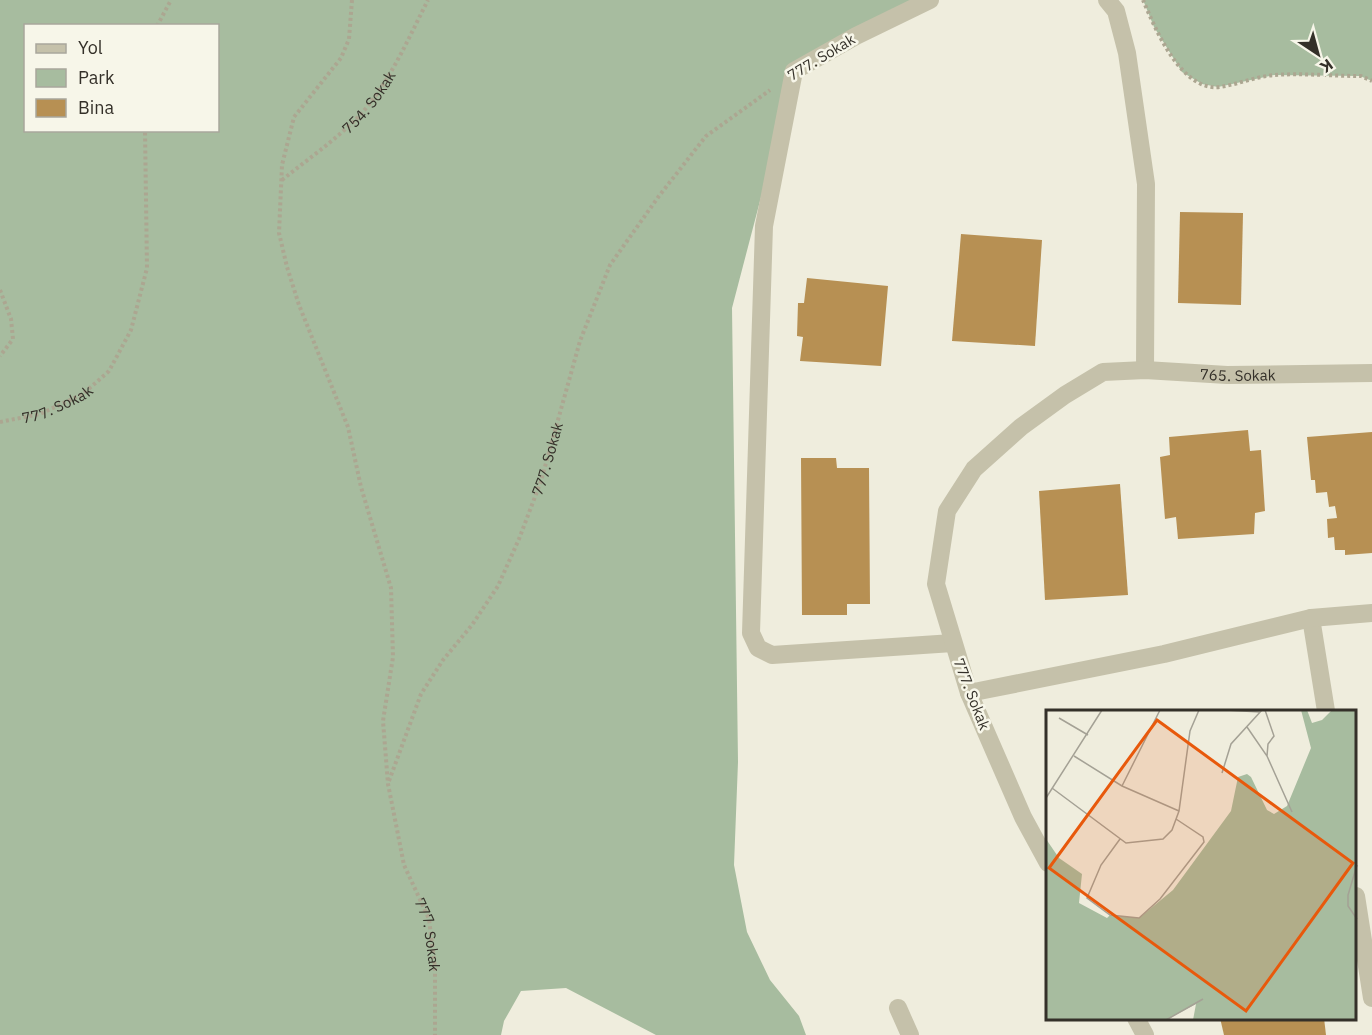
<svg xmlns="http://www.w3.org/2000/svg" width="1372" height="1035" viewBox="0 0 1372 1035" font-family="'IBM Plex Sans',sans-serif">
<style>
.green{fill:#a7bc9f;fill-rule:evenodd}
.building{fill:#b79053}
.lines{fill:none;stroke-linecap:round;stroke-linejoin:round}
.path{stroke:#aca691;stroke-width:4;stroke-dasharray:3 3;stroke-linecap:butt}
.minor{stroke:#c5c1aa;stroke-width:18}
.labels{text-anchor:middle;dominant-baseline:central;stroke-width:5;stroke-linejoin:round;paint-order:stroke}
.street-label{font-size:15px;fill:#343029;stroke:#f7f6e9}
.inset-road{fill:none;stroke:#a4a195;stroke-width:1.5}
.view{fill:#e8590c;fill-opacity:0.15;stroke:#e8590c;stroke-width:3}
.inset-edge{fill:none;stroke:#343029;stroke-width:3}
</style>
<rect width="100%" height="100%" fill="#efeddd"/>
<g class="green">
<path d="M0 0H930L794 71 732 308 738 762 734 865 747 932 770 980 799 1016 806 1035H656L566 988 521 991 504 1021 501 1035H0ZM26 26H218V130H26Z"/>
<polygon points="1143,0 1372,0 1372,81 1360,76 1274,75 1218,87 1202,84 1182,72 1154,27"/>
</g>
<g class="building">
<polygon points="1180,212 1243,213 1241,305 1178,303"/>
<polygon points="961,234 1042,240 1035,346 952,341"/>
<polygon points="807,278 888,286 881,366 800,361 803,337 797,336 798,303 804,303"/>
<polygon points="1248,430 1250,451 1261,450 1265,511 1255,513 1254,534 1178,539 1176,517 1165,519 1160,457 1170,455 1169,437"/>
<polygon points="1372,432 1372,553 1345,555 1345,550 1335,550 1334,537 1328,538 1327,519 1337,518 1335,506 1329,507 1327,492 1316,493 1315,480 1311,480 1307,437"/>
<polygon points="801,458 836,458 837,468 869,468 870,604 847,604 847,615 802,615"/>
<polygon points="1120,484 1128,595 1045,600 1039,491"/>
<polygon points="1220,1018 1324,1018 1326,1035 1224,1035"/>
</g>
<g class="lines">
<g class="path">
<path id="s1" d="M352 0 349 39 341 58 294 117 282 165 279 233 287 267 299 305 348 427 361 487 391 588 393 657 383 721 388 784 404 865 429 919 435 967V1035"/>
<path d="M1143 0C1155 28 1181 92 1220 87 1238 84 1255 77 1274 75 1302 73 1332 76 1361 76L1372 81"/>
<polyline points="157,26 171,0"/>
<path id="s2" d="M282 180C308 159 337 139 360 115 390 82 408 39 428 0"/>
<polyline points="0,290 11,319 13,339 0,356"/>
<path id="s3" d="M0 422 40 414 83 394 109 371 131 330 147 268 145 130"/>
<path id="s4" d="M389 781 421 694 443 660 472 625 498 586 519 539 541 481 580 341 610 265 659 196 706 136 770 90"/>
</g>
<g class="minor">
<polyline points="930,0 856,36 794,71 764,226 751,633 758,648 772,655 953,643"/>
<polyline points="1107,0 1116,11 1127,53 1146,184 1145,370"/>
<polyline points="1311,618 1326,711"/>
<polyline points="969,693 1164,654 1311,618 1372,613"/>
<path id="s5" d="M1048 863 1023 817 969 693 936 584 947 511 974 469 1021 427 1065 395 1103 372 1145 370 1227 375 1372 373"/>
<polyline points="1356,896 1372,998"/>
<polyline points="898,1008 910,1035"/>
<polyline points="1136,1018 1145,1035"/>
</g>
</g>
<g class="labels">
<g class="street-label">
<text transform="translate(821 57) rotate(-31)">777. Sokak</text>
<text stroke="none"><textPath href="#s2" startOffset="117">754. Sokak</textPath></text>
<text stroke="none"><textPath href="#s5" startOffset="722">765. Sokak</textPath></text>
<text stroke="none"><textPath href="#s3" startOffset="60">777. Sokak</textPath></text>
<text stroke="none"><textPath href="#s4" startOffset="362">777. Sokak</textPath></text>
<text transform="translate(972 694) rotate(69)">777. Sokak</text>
<text stroke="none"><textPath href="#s1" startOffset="980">777. Sokak</textPath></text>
</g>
</g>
<g transform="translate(1046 710)">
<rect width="310" height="310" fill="#efeddd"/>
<path d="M255 0H261L266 13 276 10 286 0H310V310H147L150 294 120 310H0V129L13 148 36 164 33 193 61 208 64 205 93 208 127 180 185 101 192 67 201 64 205 67 221 100 228 104 241 96 265 38Z" fill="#a7bc9f"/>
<path class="inset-road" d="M179 0 214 2M219 0 228 26 222 34 221 46M13 8 42 25M201 17 221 46 246 102M28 46 76 76 133 101M176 63 185 34 216 0M76 76 114 0M6 78 80 133 117 129 126 120 133 101 144 21 153 0M0 88 56 0M74 129 55 155 41 188 64 205 93 208 114 189 158 132 157 127 130 109M311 155 302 185V196L311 209M120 310 157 289"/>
<path class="view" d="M111 10 307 153 200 301 3 158Z"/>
<rect width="310" height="310" class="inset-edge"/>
</g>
<rect x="24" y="24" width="195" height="108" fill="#f7f6e9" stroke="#a9a79c" stroke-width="1.5"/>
<rect x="36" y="44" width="30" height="9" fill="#c5c1aa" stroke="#a9a79c" stroke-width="1.5"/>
<text x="78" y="54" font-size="18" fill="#343029">Yol</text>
<rect x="36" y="69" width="30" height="18" fill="#a7bc9f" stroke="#a9a79c" stroke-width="1.5"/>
<text x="78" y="84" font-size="18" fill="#343029">Park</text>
<rect x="36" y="99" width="30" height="18" fill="#b79053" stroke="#a9a79c" stroke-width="1.5"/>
<text x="78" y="114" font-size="18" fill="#343029">Bina</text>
<g transform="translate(1318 54) rotate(144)" stroke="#f7f6e9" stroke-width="4.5" paint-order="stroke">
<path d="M0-4.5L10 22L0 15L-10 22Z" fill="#343029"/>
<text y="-9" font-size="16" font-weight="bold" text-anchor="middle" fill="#343029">K</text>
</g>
</svg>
